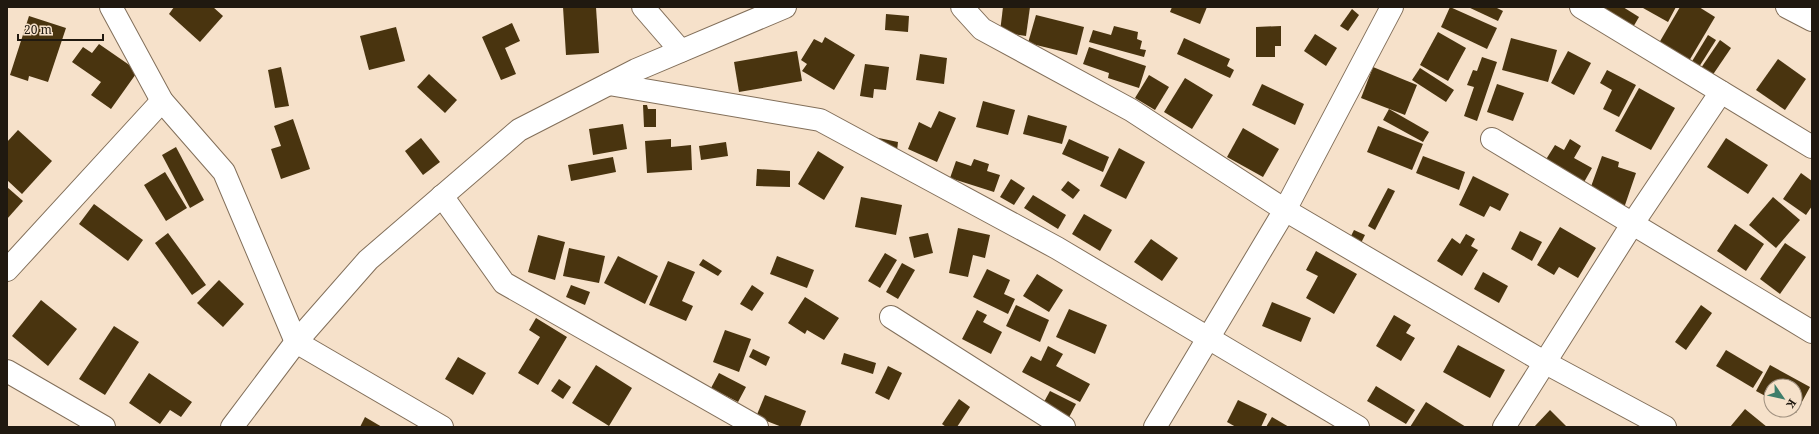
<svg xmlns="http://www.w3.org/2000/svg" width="1819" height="434" viewBox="0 0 1819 434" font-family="'Noto Serif',serif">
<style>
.building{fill:#49340f}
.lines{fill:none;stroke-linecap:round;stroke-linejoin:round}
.minor-casing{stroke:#826f5a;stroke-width:24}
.minor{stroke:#fff;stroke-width:22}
</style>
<rect width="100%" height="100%" fill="#f6e1ca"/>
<g class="building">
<polygon points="174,7 213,7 223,16 200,42 169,14"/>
<polygon points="563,7 596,7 599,53 566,55"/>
<polygon points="1003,7 1030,7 1026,36 1000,32"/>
<polygon points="1172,7 1207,7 1200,24 1170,12"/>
<polygon points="1450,7 1497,28 1487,49 1441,27"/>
<polygon points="1468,7 1495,7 1503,11 1498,21"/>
<polygon points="1596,7 1623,7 1639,17 1632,29"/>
<polygon points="1644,7 1676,7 1668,22 1643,8"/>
<polygon points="1680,7 1699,7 1715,17 1689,61 1659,43"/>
<polygon points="1352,9 1359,15 1348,31 1340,26"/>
<polygon points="886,14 909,16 908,32 885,30"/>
<polygon points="1036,15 1084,27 1077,55 1028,43"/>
<polygon points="29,16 66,28 48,82 29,76 28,81 10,75"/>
<polygon points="512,23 520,41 505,48 516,74 501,80 482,37"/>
<polygon points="1114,26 1138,32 1137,39 1142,41 1140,49 1146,50 1144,57 1089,42 1093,30 1111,35"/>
<polygon points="1281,26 1281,46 1275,46 1275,57 1256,57 1256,27"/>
<polygon points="396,27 405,61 369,70 360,36"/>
<polygon points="1438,32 1466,48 1448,81 1420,65"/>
<polygon points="1315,34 1337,48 1326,66 1304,51"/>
<polygon points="1708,35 1716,40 1699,67 1691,63"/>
<polygon points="825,37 855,55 834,90 802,71 807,64 801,60 814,39 822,43"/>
<polygon points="1184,38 1230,59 1227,66 1234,70 1230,78 1177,54"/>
<polygon points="1511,38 1557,50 1548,82 1502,70"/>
<polygon points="1720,40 1731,48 1712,76 1701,68"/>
<polygon points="99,44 138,71 111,109 91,95 101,82 72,62 83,47 92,53"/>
<polygon points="1089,47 1146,66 1139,88 1108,78 1109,73 1083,64"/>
<polygon points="797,51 802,81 739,92 734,62"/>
<polygon points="1568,51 1591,63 1574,95 1551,83"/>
<polygon points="920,54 947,58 944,84 916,80"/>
<polygon points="1482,57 1497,62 1477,121 1464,116 1474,87 1467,85 1473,70 1477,71"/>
<polygon points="1778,59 1806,79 1785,110 1756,90"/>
<polygon points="865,64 889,67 886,90 874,89 873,98 860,96"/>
<polygon points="281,67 289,106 275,108 268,70"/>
<polygon points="1373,67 1417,85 1405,115 1361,98"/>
<polygon points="1420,68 1454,90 1446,102 1412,80"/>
<polygon points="1607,70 1636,85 1619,117 1603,109 1612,90 1600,83"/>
<polygon points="429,74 457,100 445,113 417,87"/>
<polygon points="1149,75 1169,87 1155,110 1135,98"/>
<polygon points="1185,78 1213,95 1192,129 1164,112"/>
<polygon points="1262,84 1304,104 1295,125 1252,105"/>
<polygon points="1497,84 1524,93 1513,121 1487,112"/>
<polygon points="1639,88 1675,108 1651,150 1615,131"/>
<polygon points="983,101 1015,110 1008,135 976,127"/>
<polygon points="643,105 647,105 648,109 656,109 656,127 644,127"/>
<polygon points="1389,109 1429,132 1423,142 1383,120"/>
<polygon points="939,111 956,118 937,162 908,149 919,122 931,128"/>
<polygon points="1028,115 1067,126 1062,144 1023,134"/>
<polygon points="293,119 310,169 281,179 271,149 281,146 274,126"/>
<polygon points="623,124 627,149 593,155 589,129"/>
<polygon points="1378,126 1423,144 1412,170 1367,152"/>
<polygon points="1243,128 1279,149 1263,177 1227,157"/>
<polygon points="18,130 52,161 22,194 7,180 7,142"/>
<polygon points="869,136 898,142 897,151"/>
<polygon points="421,138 440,162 423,175 405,151"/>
<polygon points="1726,138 1768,165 1748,194 1707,167"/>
<polygon points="671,139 671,147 691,145 692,170 647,173 645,141"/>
<polygon points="1069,139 1109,157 1103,172 1062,154"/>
<polygon points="1570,139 1581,146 1574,158 1592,168 1583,184 1545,161 1555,145 1564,150"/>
<polygon points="726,142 728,156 701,160 699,146"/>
<polygon points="176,147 204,200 190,208 162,155"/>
<polygon points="1119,148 1145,162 1126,199 1100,186"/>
<polygon points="818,151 844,167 824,200 798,184"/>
<polygon points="1423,156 1465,172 1459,190 1416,173"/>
<polygon points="1602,156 1619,162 1618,167 1636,173 1624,208 1588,195"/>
<polygon points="613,157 616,172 571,181 568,165"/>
<polygon points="974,159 989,164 987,171 1000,175 994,192 950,178 956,161 971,166"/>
<polygon points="757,169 790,171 790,187 756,186"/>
<polygon points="165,172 187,208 166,221 144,185"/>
<polygon points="1801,173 1812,181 1812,206 1806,215 1783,199"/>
<polygon points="1473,176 1509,194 1500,211 1490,206 1484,217 1459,205"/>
<polygon points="1011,179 1025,188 1014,205 1000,197"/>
<polygon points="1068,181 1080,190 1073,199 1061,190"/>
<polygon points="7,187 23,201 7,219"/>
<polygon points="1388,188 1395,191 1375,230 1368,226"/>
<polygon points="1033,195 1066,215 1058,229 1024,208"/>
<polygon points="861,197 902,205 896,235 855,227"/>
<polygon points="1773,197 1800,220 1776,248 1749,225"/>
<polygon points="94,204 143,240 128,261 79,224"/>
<polygon points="1084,214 1112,230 1100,251 1072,234"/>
<polygon points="1735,224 1764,244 1746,271 1717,251"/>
<polygon points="1560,227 1596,248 1578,278 1559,267 1554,275 1537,265"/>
<polygon points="958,228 990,235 985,258 973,255 968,277 949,273"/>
<polygon points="1354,230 1365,235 1361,243 1350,238"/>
<polygon points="1520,231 1542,242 1532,261 1511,249"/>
<polygon points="168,233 206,285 192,295 155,243"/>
<polygon points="928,233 933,253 914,258 909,237"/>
<polygon points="1466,234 1475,239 1471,246 1478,250 1462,276 1437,261 1452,238 1460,244"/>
<polygon points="538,235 565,242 555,280 528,272"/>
<polygon points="1151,239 1178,258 1162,281 1134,262"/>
<polygon points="1785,243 1806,257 1780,294 1760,279"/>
<polygon points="569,248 605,256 599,283 563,276"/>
<polygon points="1316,251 1357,274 1334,314 1306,298 1318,276 1306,270"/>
<polygon points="885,253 897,260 880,288 868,281"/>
<polygon points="618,256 658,276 645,304 604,283"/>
<polygon points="777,256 814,270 807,288 770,274"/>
<polygon points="703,259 722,271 718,276 699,265"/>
<polygon points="668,261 695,272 682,301 693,306 686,321 649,305"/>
<polygon points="902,263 915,270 898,299 886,292"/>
<polygon points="987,269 1010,280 1004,294 1015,299 1008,314 973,297"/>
<polygon points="1483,272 1508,286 1499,303 1474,289"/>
<polygon points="1037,274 1063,290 1049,312 1023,296"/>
<polygon points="219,280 244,304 223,327 197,303"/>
<polygon points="571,285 590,292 585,305 566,297"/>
<polygon points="752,285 764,293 752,311 740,304"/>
<polygon points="805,297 839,318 824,340 807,330 805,334 788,323"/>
<polygon points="41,300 77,329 48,366 12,336"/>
<polygon points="1272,302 1311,318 1301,342 1262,326"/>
<polygon points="1016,305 1049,320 1040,342 1006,326"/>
<polygon points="1701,305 1712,313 1686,350 1675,342"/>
<polygon points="1069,309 1107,325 1095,354 1056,337"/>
<polygon points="977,310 987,315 983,322 1002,332 991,354 962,339"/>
<polygon points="1394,315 1411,325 1406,333 1415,338 1401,361 1376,346"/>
<polygon points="536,318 567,337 538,385 518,373 540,337 529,330"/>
<polygon points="114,326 139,342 105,395 79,379"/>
<polygon points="725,330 751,339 739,372 713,362"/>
<polygon points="1458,345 1505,370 1490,398 1443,372"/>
<polygon points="1048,346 1063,354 1056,366 1090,384 1080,402 1022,372 1031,356 1041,361"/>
<polygon points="753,349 770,357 766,366 749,357"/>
<polygon points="1726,350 1763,372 1753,388 1716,366"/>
<polygon points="844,353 876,363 873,374 841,364"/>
<polygon points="458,357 486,373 473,395 445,379"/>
<polygon points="596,365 632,388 609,426 572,403"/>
<polygon points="1770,365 1810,387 1796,413 1791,410 1795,410 1795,386 1771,386 1771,399 1756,391"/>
<polygon points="888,366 902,373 889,400 875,393"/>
<polygon points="149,373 192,402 181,417 170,410 160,424 129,403"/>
<polygon points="719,373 746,387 738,402 711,388"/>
<polygon points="559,379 571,387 563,399 551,391"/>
<polygon points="1376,386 1415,410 1406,424 1367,401"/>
<polygon points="1050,391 1076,404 1065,425 1039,411"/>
<polygon points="765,395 806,411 800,427 782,427 756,417"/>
<polygon points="959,399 970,407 957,427 946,427 942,424"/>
<polygon points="1238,400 1267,414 1261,427 1236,427 1227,422"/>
<polygon points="1426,402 1466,427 1410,427"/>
<polygon points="1745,409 1767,427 1730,427"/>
<polygon points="1550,410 1567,427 1534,427"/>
<polygon points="365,417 382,427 360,427"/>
<polygon points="1272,417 1289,427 1266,427"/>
</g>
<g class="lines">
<g class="minor-casing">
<g id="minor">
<polyline points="111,7 162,101 224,172 296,342 442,427"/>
<polyline points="643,7 681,51"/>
<polyline points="962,7 982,29 1131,110 1285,210 1544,362 1665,427"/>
<polyline points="1581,7 1812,147"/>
<polyline points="1787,7 1812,20"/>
<polyline points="609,84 820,120 1057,248 1358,427"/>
<polyline points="1492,139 1812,332"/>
<polyline points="442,196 504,283 757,427"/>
<polyline points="7,270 162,101"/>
<polyline points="891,317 1064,427"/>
<polyline points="7,371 104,427"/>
<polyline points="232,427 296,342 368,260 519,130 636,70 785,7"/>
<polyline points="1155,427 1285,210 1392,7"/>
<polyline points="1504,427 1633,223 1721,92"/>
</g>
</g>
<use href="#minor" class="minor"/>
</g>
<rect width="1819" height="434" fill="none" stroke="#201910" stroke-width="16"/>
<g transform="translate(1783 398) rotate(124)"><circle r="19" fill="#f6e1ca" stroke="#a09180"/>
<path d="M0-3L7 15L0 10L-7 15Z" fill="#3f7e6b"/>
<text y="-6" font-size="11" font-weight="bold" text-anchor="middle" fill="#201910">K</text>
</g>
<path d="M18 34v6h85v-6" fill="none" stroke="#201910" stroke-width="2"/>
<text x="24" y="34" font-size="12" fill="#201910" stroke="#f6e1ca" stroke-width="3" paint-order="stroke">20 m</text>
</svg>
